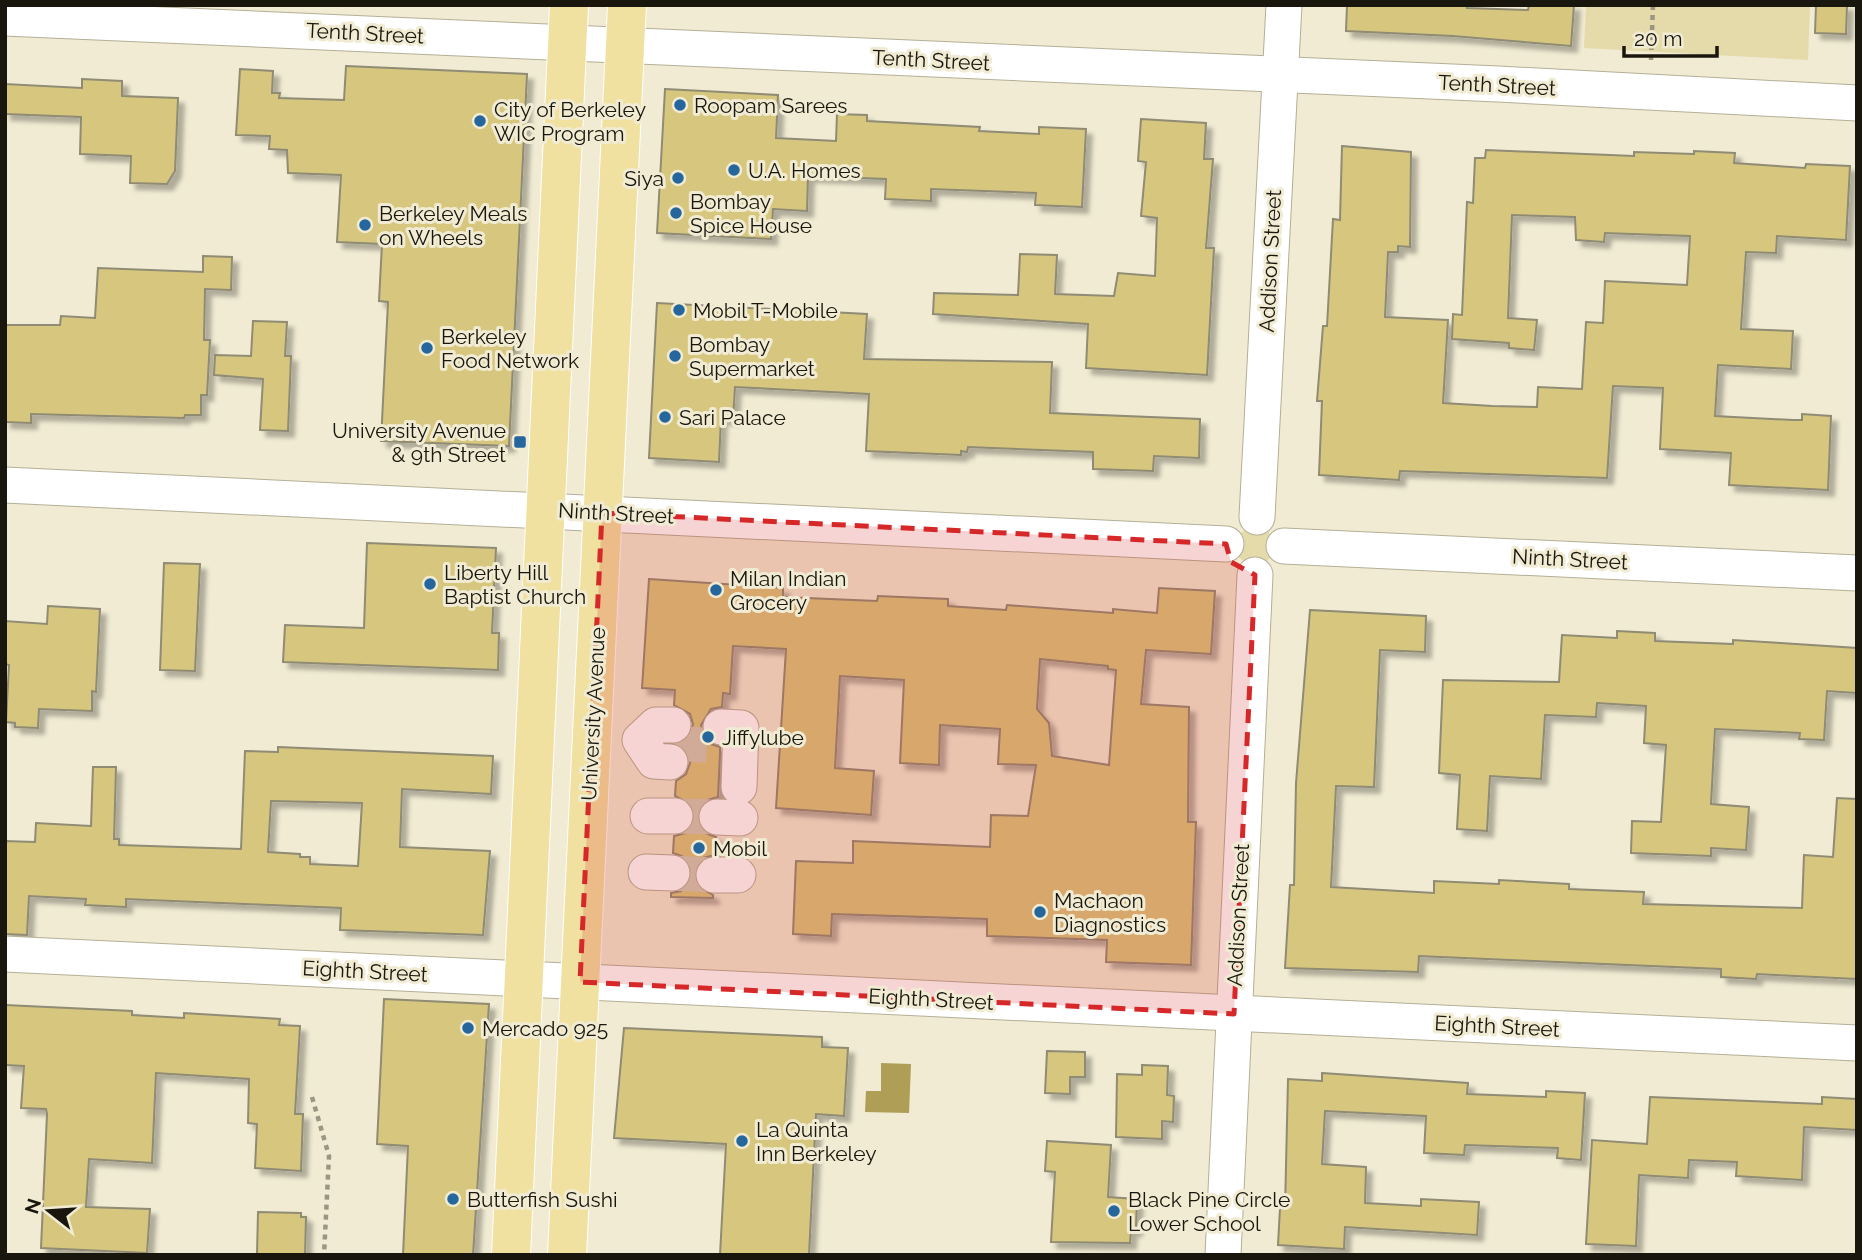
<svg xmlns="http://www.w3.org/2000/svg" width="1862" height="1260" viewBox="0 0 1862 1260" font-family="Raleway,sans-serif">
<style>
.green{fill:#e5daa9}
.water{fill:#af9e56}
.building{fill:#d7c77e;stroke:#908b74;stroke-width:2;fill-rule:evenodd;filter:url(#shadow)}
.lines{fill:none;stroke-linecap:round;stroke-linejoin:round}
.minor-tunnel{stroke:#d0cbb4;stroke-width:35;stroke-dasharray:35 18;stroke-linecap:butt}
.minor-casing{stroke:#b4af97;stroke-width:37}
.major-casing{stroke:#fff;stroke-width:40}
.path{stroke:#9a9683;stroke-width:4.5;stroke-dasharray:5 5;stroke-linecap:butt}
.minor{stroke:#fff;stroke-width:35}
.major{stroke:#f0e1a0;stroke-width:38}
.marked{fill:#d62828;fill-opacity:0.2;stroke:#d62828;stroke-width:5;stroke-dasharray:14 9;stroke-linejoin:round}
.poi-dot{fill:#25679c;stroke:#f0ebd2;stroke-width:2.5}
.labels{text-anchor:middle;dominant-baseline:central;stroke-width:6;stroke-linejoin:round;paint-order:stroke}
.street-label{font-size:21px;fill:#18160d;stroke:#f0ebd2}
.poi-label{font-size:21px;fill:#18160d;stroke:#f0ebd2;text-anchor:start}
</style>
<defs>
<filter id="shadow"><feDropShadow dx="6" dy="6" stdDeviation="2" flood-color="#0004"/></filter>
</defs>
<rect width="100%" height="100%" fill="#f0ebd2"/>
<g class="green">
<polygon points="1586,5 1810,5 1808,60 1584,48"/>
<circle cx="1255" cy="546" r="19"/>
</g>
<polygon class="water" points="881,1063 911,1064 909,1113 865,1112 866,1091 881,1091"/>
<g class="building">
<polygon points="1347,5 1467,5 1467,8 1528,10 1529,5 1574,5 1571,46 1453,36 1346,31"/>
<polygon points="1816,5 1847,5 1846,34 1815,33"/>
<polygon points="346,66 527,74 509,446 381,441 388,302 379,301 382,244 337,242 341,175 288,173 287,150 269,149 270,136 236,135 240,69 273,71 272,93 280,93 279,98 344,100"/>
<polygon points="82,79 122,81 122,96 178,98 175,171 167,184 130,183 131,156 80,154 81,117 5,114 5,84 82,88"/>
<polygon points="665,89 778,95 776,138 836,141 837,114 867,115 867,121 980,127 979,131 1039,134 1039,127 1086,129 1082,207 1035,205 1036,193 931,189 931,201 885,199 886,179 808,176 807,211 773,209 771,239 657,233"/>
<polygon points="1141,119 1206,123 1204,159 1213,159 1206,248 1214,248 1207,375 1086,368 1088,324 933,314 934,293 1018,295 1020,254 1057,255 1055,294 1114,296 1118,273 1155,276 1157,218 1141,216 1146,162 1138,161"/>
<polygon points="1342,146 1411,152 1410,247 1398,246 1398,252 1388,252 1385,317 1448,320 1443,403 1492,406 1537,407 1538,387 1582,389 1586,322 1603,323 1605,281 1687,285 1690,236 1605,233 1604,242 1576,240 1575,217 1512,215 1508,318 1537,320 1534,350 1509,348 1509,343 1452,339 1453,314 1462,315 1467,202 1473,203 1475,158 1485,158 1486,150 1634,156 1634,152 1694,154 1694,151 1735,153 1734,163 1805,168 1806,164 1850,166 1846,240 1777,236 1776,253 1746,252 1741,329 1793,331 1791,369 1718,365 1715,416 1793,420 1802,420 1802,414 1831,416 1828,490 1729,485 1731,453 1660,449 1663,388 1613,386 1607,478 1400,471 1399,480 1319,475 1322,401 1317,401 1323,326 1327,326 1333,219 1340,220"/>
<polygon points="203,256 232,257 231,290 205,289 204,340 210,340 207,395 201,395 201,415 185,415 184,418 31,414 31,423 5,422 5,325 60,325 61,316 95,318 98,268 203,272"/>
<polygon points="657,303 867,314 864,359 1052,362 1050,413 1200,419 1199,458 1154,456 1153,471 1093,469 1093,452 968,447 967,452 961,451 961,455 866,451 869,394 735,387 733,419 721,418 719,462 649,458"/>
<polygon points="253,321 287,322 285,356 291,356 288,431 260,430 263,379 214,375 215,355 251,356"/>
<polygon points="367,543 496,548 492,633 499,633 498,670 283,662 285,625 364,628"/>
<polygon points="164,563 200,564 195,671 160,670"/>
<path d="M649 579 783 588V597L877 601 878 596 948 599V606L1006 610 1007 605 1113 613V609L1157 613 1159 588 1215 591 1211 654 1146 650 1141 704 1189 707 1188 822H1196L1191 965 1106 962 1107 940 987 936V919L832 914 831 936 793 934 796 861 853 863V841L990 847 991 815 1028 816 1036 765 998 764 1000 729 940 725 939 765 900 763 904 680 840 676 835 768 874 771 871 815 776 808 786 649 733 646 730 694 723 693 722 707 711 709 701 725 703 737 711 744 720 747V753L718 797 707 800 697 815 700 827 707 834 716 837 715 855 703 858 696 866 694 876 697 886 713 895V898L671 897V893L681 891 689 884 692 874 689 863 682 856 673 853 674 836 686 833 695 817 692 805 675 796 676 781 686 774 690 763 688 752 678 744 690 736 693 724 690 714 674 705 675 690 642 688ZM1040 659 1108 666V669L1116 670 1109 765 1052 756 1049 723 1037 709Z"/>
<polygon points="48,606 100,609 96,692 92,691 92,711 39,709 38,728 15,727 15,723 6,722 9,665 5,664 5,621 47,624"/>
<polygon points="1310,610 1426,616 1425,652 1380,650 1374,787 1336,786 1331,887 1434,893 1434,881 1499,884 1499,880 1569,884 1569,889 1644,892 1643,904 1802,908 1804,855 1833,857 1837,798 1857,799 1857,979 1757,974 1756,979 1721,977 1721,969 1419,956 1418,972 1285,968 1290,885 1294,885 1296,783"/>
<polygon points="1617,631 1655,633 1655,641 1733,644 1733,640 1857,648 1857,693 1827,691 1824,740 1799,739 1800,733 1715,729 1711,804 1749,807 1746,850 1711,848 1711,856 1631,853 1632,821 1661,822 1666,745 1644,743 1646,706 1597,703 1596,717 1545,715 1541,779 1490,776 1487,831 1457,829 1460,775 1439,773 1443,680 1559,682 1562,635 1617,638"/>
<path d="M278 747 493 756 491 794 402 789 400 847 490 851 483 935 340 930 341 908 126 899V907L85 905 86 899 29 896 27 935 5 934V841L35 842 36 823 91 826 93 767H116L114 839H119V845L241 849 245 751 278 752ZM271 801 362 803 358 866 310 864V857H300V854L268 852Z"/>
<polygon points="384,999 489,1004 473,1255 403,1255 408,1146 377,1144"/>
<polygon points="5,1005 132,1011 132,1015 184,1018 184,1013 280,1019 279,1025 300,1026 295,1114 303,1114 301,1171 255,1168 257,1124 248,1123 249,1079 156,1073 152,1163 89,1159 86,1207 150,1209 147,1253 41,1248 47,1114 46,1109 21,1108 24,1066 5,1065"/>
<polygon points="624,1028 822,1037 822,1047 848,1048 844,1116 816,1114 809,1255 720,1255 726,1144 614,1138"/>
<polygon points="1047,1051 1085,1052 1085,1077 1070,1077 1070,1094 1045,1093"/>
<polygon points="1142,1065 1168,1066 1167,1095 1174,1096 1173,1122 1162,1121 1162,1139 1116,1137 1117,1074 1142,1075"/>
<polygon points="1322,1073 1468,1083 1467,1094 1546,1097 1546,1091 1585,1093 1581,1160 1557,1158 1558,1148 1465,1145 1464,1155 1424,1153 1426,1116 1325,1111 1322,1164 1366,1167 1365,1203 1421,1206 1421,1199 1479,1202 1477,1235 1345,1227 1344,1249 1278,1245 1280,1208 1285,1209 1288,1079 1322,1081"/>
<polygon points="1650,1097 1822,1104 1822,1097 1857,1099 1857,1130 1804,1127 1802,1180 1736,1176 1737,1162 1689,1160 1688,1178 1639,1175 1636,1246 1586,1244 1592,1140 1647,1144"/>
<polygon points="1047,1141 1111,1145 1108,1197 1137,1199 1136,1230 1131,1230 1130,1243 1051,1242 1055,1172 1045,1171"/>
<polygon points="258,1212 301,1213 301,1217 306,1217 305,1255 257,1254"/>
</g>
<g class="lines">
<g class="minor-tunnel">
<polyline points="672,743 720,746"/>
<polyline points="675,816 717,817"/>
<polyline points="672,873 714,875"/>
</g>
<g class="minor-casing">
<g id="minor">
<polyline points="5,18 1498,84 1857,103"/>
<polyline points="5,485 1226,544"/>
<polyline points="1257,517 1284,5"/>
<polyline points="1284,546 1857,573"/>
<polyline points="721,727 741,728 739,787"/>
<polyline points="670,762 654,761 640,740 656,725 673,725"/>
<polyline points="648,816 675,816"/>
<polyline points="717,817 740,818"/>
<polyline points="646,872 672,873"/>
<polyline points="714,875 738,875"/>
<polyline points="5,954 1857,1043"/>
<polyline points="1223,1255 1255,575"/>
</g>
</g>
<g class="major-casing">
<g id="major">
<polyline points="511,1255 569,5"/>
<polyline points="567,1255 627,5"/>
</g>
</g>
<g class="path">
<polyline points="1651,60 1653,5"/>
<polyline points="312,1097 329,1156 324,1255"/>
</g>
<use href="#minor" class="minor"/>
<use href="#major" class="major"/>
</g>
<path class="marked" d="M602 513 1226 544 1231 562 1255 575 1234 1014 580 982Z"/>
<g class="poi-dot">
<circle cx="680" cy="105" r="7"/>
<circle cx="480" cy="121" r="7"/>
<circle cx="734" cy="170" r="7"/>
<circle cx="678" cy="178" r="7"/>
<circle cx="676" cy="213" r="7"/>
<circle cx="365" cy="225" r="7"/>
<circle cx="679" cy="310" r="7"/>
<circle cx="427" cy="348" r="7"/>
<circle cx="675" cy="356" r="7"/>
<circle cx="665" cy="417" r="7"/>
<rect x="513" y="435" width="14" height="14" rx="3.5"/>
<circle cx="430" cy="584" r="7"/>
<circle cx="716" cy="590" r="7"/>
<circle cx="708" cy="737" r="7"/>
<circle cx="699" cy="848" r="7"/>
<circle cx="1040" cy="912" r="7"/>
<circle cx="468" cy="1028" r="7"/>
<circle cx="742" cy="1141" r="7"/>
<circle cx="453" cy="1199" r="7"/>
<circle cx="1114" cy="1211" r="7"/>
</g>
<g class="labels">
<g class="street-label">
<text transform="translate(365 33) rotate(3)">Tenth Street</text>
<text transform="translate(931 60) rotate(3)">Tenth Street</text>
<text transform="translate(1497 85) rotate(3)">Tenth Street</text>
<text transform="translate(1270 261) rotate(-87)">Addison Street</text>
<text transform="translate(616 513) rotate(3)">Ninth Street</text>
<text transform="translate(1570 559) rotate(3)">Ninth Street</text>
<text transform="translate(593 714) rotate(-87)">University Avenue</text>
<text transform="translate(1238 915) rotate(-87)">Addison Street</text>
<text transform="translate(365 971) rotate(3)">Eighth Street</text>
<text transform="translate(931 999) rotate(3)">Eighth Street</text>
<text transform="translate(1497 1026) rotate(3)">Eighth Street</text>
</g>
<g class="poi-label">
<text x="694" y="105">Roopam Sarees</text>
<text x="494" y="109">City of Berkeley<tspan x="494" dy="24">WIC Program</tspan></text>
<text x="748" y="170">U.A. Homes</text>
<text x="664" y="178" text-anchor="end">Siya</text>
<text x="690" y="201">Bombay<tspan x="690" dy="24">Spice House</tspan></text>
<text x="379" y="213">Berkeley Meals<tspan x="379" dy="24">on Wheels</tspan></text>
<text x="693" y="310">Mobil T-Mobile</text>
<text x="441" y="336">Berkeley<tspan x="441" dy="24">Food Network</tspan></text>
<text x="689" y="344">Bombay<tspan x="689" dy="24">Supermarket</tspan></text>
<text x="679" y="417">Sari Palace</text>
<text x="506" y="430" text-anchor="end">University Avenue<tspan x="506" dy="24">&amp; 9th Street</tspan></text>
<text x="444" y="572">Liberty Hill<tspan x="444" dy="24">Baptist Church</tspan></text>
<text x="730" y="578">Milan Indian<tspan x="730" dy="24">Grocery</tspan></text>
<text x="722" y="737">Jiffylube</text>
<text x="713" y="848">Mobil</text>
<text x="1054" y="900">Machaon<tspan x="1054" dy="24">Diagnostics</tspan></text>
<text x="482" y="1028">Mercado 925</text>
<text x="756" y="1129">La Quinta<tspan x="756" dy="24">Inn Berkeley</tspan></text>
<text x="467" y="1199">Butterfish Sushi</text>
<text x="1128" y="1199">Black Pine Circle<tspan x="1128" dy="24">Lower School</tspan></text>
</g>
</g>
<rect width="1862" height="1260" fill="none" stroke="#18160d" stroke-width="14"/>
<g transform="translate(49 1211) rotate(287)" stroke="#f0ebd2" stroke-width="5" paint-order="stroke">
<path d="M0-5L12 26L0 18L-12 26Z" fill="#18160d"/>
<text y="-10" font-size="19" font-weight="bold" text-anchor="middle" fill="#18160d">N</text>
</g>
<path d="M1624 46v10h93v-10" fill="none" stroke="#18160d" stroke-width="3.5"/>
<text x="1634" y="46" font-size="21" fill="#18160d" stroke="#f0ebd2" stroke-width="5" paint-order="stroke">20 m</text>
</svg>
